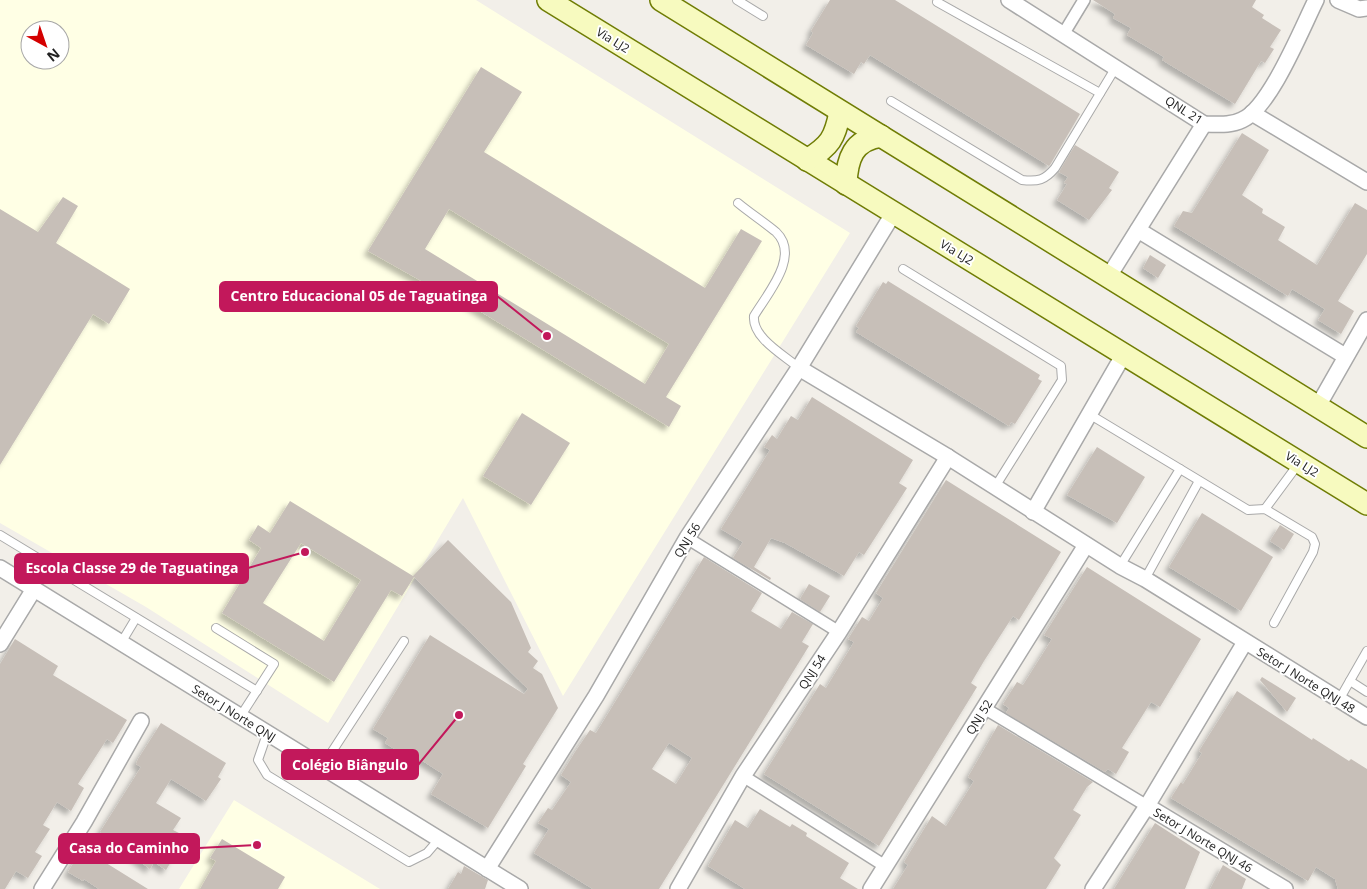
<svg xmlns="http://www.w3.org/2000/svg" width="1367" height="889" viewBox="0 0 1367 889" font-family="'Open Sans',sans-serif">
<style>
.education{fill:#ffffe5;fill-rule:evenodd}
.building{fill:#c7bfb8;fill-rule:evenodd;filter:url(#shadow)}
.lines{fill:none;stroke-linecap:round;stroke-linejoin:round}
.service-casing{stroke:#a9a9a9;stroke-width:10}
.pedestrian-casing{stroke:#a9a9a9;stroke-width:14}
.minor-casing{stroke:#a9a9a9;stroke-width:18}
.secondary-casing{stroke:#707d05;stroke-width:24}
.service{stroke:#fff;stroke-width:8}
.pedestrian{stroke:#fff;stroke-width:11}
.minor{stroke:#fff;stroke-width:15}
.secondary{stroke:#f7fabf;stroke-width:21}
.labels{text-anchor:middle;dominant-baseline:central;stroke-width:4;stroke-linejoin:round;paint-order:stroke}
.street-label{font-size:12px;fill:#222;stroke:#fff}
.leader{fill:none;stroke:#c2185b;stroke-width:2}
.callout-dot{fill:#c2185b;stroke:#fff;stroke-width:2}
.callout{fill:#c2185b;stroke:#c2185b;stroke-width:2}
.callout-label{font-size:14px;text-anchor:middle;font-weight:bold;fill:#fff}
</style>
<defs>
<filter id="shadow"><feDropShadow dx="-4.5" dy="4.5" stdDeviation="2.5" flood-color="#0004"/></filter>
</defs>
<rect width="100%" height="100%" fill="#f2efe9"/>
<g class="education">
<path d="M0 0H476L850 233 563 696 463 498 328 723 146 607 0 523ZM30 30H60V60H30Z"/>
<polygon points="234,800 380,889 179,889"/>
</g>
<g class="building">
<polygon points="830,0 895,0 1080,114 1050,165 1049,166 870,55 864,64 861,62 854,74 806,45 813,33 811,31"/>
<polygon points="1093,0 1256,0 1252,7 1264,15 1262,18 1281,30 1270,47 1274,49 1265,63 1261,61 1235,104 1162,60 1164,57 1127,35 1131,28 1113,18 1115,14"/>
<path d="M481 67 522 92 484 152 705 288 741 229 762 241 666 397 681 406 669 427 434 283 432 287 368 251ZM449 209 669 344 645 384 425 249Z"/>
<polygon points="1242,133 1269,150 1242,195 1263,209 1262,213 1285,227 1278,240 1317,265 1355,203 1367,210 1367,254 1338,301 1354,311 1341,334 1318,320 1325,309 1292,289 1288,296 1174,226 1183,211 1192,213"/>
<polygon points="1075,145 1119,172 1109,188 1112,190 1089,220 1057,200 1067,184 1064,183 1068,177 1059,172"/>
<polygon points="63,197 78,206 56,243 130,289 109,324 93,314 0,465 0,209 38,232"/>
<polygon points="1150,255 1166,265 1158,278 1143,268"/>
<polygon points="888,281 1040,375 1038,379 1042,381 1015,424 1011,422 1009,426 856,332 859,328 856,326 883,282 886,284"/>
<polygon points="812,397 913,460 899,483 907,488 864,555 859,552 844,576 785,543 771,538 754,567 771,578 770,580 733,558 743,542 721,529 770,450 764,447 772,435 777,439 791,416 798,420"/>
<polygon points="522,413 570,443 531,505 483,476"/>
<polygon points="1097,447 1145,477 1117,523 1067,495"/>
<polygon points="946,480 1061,552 1019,620 1013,616 984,661 971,683 977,687 879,846 764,774 820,684 826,688 854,642 848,639 862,617 869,621 883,598 876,593"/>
<path d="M290 501 413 576 448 540 511 602 531 648 528 652 538 661 533 668 542 674 558 708 523 764 526 766 488 828 431 794 443 774 415 756 412 760 385 743 388 738 373 729 430 635 524 694 528 689 414 577 402 596 391 590 334 682 222 613 261 548 249 540 258 525 270 533ZM301 543 361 580 324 641 263 603Z"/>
<polygon points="1202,513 1273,557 1241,611 1169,567"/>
<polygon points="1280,525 1294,534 1284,550 1270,541"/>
<path d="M704 557 762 593 751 611 781 629 792 612 813 624 802 642 809 646 659 889H593L534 853 549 829 538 823 548 808 552 810 571 782 561 775 575 752 590 730 596 733ZM669 743 692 758 676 784 652 769Z"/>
<polygon points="1087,567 1201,639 1160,707 1151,702 1122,748 1129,752 1116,774 1108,769 1105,772 1006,713 1009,708 1003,704 1017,682 1023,685 1052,639 1044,635"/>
<polygon points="809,584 830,596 820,612 800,599"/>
<polygon points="15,639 58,666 53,675 127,720 113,743 107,739 78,784 84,788 71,811 57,802 43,825 50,829 35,852 42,856 28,878 16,871 5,889 0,889 0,664"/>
<polygon points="1262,677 1296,698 1287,712 1260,680"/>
<polygon points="1237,691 1312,740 1313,738 1349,761 1351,759 1367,769 1367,889 1338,889 1335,879 1316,867 1308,881 1171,798 1181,782 1183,784 1202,753 1199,751"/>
<polygon points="161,723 226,763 218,777 221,779 206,801 171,779 156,803 181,818 173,830 179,833 173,843 180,847 166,870 154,862 150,869 100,832 141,767 136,764 138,759"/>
<polygon points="998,725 1093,782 1087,787 1073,810 1081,815 1054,858 1061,865 1046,889 893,889 908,865 904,862 932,816 946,826 974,781 968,777"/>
<polygon points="760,809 790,827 792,824 807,833 806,836 849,863 840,878 858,889 745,889 708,866 735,820 748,828"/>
<polygon points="1155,823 1200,852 1185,889 1114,889"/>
<polygon points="222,839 285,877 278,889 200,889 216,861 210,858"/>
<polygon points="82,848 148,889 99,889 84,879 83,881 68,872"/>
<polygon points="1223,865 1246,879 1242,889 1210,889"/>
<polygon points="464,866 488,880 485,889 448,889 458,872 461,874"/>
</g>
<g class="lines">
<g class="service-casing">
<g id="service">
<polyline points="737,0 763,16"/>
<polyline points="937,2 1100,93"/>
<path d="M891 101 1022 180C1038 182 1045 180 1055 168L1116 67"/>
<path d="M738 203C750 213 764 222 776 232 801 256 767 294 754 316 752 338 784 355 799 368"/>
<polyline points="903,269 1061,366 1062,380 995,487"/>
<polyline points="1089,414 1248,510 1265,509 1312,537 1315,544 1313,552 1274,623"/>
<polyline points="1265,509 1299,463"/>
<polyline points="0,535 257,691"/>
<polyline points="1120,566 1180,469"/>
<polyline points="1145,579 1199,481"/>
<polyline points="216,628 274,664 240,717"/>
<polyline points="121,643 136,618"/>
<polyline points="1350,681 1367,692"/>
<polyline points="1339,700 1367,651"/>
<polyline points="267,734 258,760 267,775 409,862 427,853 439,839"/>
<polyline points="322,767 404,641"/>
</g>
</g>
<g class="pedestrian-casing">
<g id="pedestrian">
<polyline points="1064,33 1084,0"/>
<polyline points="687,538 839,632"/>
<polyline points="984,708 1147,806"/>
<polyline points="743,776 885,866"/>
</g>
</g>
<g class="minor-casing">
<g id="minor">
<path d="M1009 0 1204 124C1217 124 1230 126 1242 120 1270 108 1302 28 1316 0"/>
<polyline points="1338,0 1359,9 1367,8"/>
<polyline points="1252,113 1367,182"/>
<polyline points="1138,230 1345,356"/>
<polyline points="1109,276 1204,124"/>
<polyline points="799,368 948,457 1120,566 1145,579 1367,717"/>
<polyline points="1318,406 1367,320"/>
<polyline points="1033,512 1124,354"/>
<polyline points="0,568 520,889"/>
<polyline points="0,644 34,589"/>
<polyline points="1147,806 1285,889"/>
<polyline points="487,869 596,696 687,538 799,368 893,214"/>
<polyline points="42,889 84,822 141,721"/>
<polyline points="678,889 743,776 839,632 948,457"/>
<polyline points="871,889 1086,545"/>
<polyline points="1093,889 1147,806 1245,642"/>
</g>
</g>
<g class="secondary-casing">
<g id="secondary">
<polyline points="548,0 1367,504"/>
<polyline points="661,0 1367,437"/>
<path d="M807 160C830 146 835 138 840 112"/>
<path d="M846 184C847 159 853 140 881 136"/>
</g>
</g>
<use href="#service" class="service"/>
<use href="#pedestrian" class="pedestrian"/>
<use href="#minor" class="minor"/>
<use href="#secondary" class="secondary"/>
</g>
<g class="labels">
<g class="street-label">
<text transform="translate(613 40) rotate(32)">Via LJ2</text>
<text transform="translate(1184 110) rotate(32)">QNL 21</text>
<text transform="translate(957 252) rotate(31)">Via LJ2</text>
<text transform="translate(1302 464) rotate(32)">Via LJ2</text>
<text transform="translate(687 540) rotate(-58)">QNJ 56</text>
<text transform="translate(812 672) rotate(-57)">QNJ 54</text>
<text transform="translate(1306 680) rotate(32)">Setor J Norte QNJ 48</text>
<text transform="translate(234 713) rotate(32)">Setor J Norte QNJ</text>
<text transform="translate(979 717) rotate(-58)">QNJ 52</text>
<text transform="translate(1203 840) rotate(31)">Setor J Norte QNJ 46</text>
</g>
</g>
<path class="leader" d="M547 336L497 296M305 552L248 568M459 715L418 765M257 845L199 848"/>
<g class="callout-dot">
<circle cx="547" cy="336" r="5"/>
<circle cx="305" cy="552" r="5"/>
<circle cx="459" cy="715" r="5"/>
<circle cx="257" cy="845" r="5"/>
</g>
<g class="callout">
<rect x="220" y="282" width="277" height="29" rx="5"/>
<rect x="15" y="554" width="233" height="29" rx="5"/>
<rect x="282" y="750" width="136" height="29" rx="5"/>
<rect x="59" y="834" width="140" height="29" rx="5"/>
</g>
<g class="callout-label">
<text x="359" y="301">Centro Educacional 05 de Taguatinga</text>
<text x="132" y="573">Escola Classe 29 de Taguatinga</text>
<text x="350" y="770">Colégio Biângulo</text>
<text x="129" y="853">Casa do Caminho</text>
</g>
<g transform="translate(45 45) rotate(140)"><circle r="24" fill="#ffffff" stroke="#a7a7a7"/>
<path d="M0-4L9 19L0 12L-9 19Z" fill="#d40000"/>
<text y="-8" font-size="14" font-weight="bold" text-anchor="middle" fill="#222222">N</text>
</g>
</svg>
